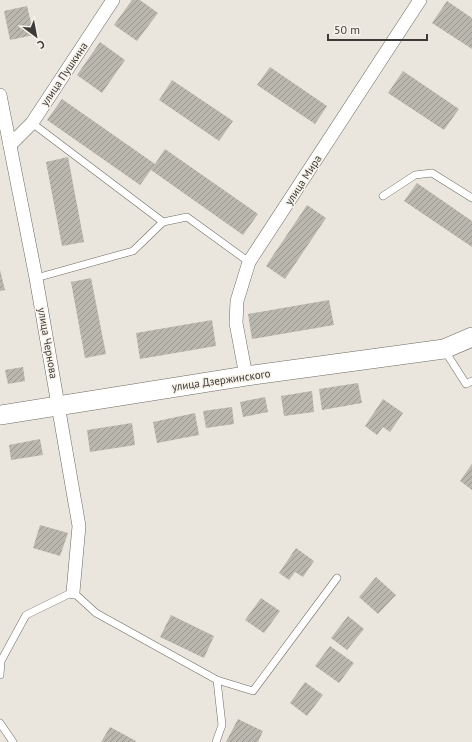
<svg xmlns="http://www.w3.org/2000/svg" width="472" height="742" viewBox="0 0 472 742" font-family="'PT Sans',sans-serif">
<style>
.building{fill:url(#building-hatch)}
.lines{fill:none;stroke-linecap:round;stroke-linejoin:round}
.lane-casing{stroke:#6e6a62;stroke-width:8}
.street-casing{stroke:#6e6a62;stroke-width:14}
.secondary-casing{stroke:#6e6a62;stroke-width:20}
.lane{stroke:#fff;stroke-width:7}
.street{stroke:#fff;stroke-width:13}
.secondary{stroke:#fff;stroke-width:19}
.labels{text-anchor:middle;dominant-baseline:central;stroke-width:3;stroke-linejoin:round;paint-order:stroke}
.street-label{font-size:11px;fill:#3d3b38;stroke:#f7f3ea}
</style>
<defs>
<pattern id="building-hatch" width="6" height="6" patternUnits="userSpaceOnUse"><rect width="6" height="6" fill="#bab7ae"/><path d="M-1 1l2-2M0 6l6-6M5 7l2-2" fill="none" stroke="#98968f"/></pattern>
</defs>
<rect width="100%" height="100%" fill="#eae6dd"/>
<g class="building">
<polygon points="132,0 140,0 158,13 137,41 114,25"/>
<polygon points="447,1 472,18 472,49 432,23"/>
<polygon points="27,6 34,35 10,40 4,11"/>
<polygon points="100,42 125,60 102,93 77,75"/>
<polygon points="270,67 327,106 315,124 257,85"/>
<polygon points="403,71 459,109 444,130 388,93"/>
<polygon points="172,80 233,121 219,141 159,100"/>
<polygon points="62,99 155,164 165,149 258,214 243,235 151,170 140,185 47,120"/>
<polygon points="68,157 84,242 62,246 46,162"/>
<polygon points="417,183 472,221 472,247 404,201"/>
<polygon points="307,205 326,218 285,279 266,266"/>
<polygon points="0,270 5,290 0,291"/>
<polygon points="91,278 106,354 85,358 71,282"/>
<polygon points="329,300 334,325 252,339 248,314"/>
<polygon points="212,320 216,346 140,359 136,333"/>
<polygon points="23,367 25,381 8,384 5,370"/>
<polygon points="358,383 362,403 322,410 319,389"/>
<polygon points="312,391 314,412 284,416 281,396"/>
<polygon points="265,397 268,412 243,417 240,402"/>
<polygon points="383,399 403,413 390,432 383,427 377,435 365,426"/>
<polygon points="232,407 234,424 206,428 203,411"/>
<polygon points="195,413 199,435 157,443 153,422"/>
<polygon points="132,423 135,445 90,452 87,430"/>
<polygon points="40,439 43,455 11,460 9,445"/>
<polygon points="472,464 472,490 460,481"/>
<polygon points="40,525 68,533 60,556 33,548"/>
<polygon points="296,548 314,561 303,577 295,572 289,580 279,573"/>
<polygon points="376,577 396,595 378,614 359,597"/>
<polygon points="261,598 280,611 264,633 245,620"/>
<polygon points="171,615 214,636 204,658 160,637"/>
<polygon points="348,616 364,629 347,650 331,638"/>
<polygon points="330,646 354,663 339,683 315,666"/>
<polygon points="305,682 323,695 307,716 290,703"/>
<polygon points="238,719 263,731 258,742 226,742"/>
<polygon points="110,727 136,741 135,742 101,742"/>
</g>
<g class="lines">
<g class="lane-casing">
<g id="lane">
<polyline points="32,123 163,222 187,217 249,262"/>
<polyline points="383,196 415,175 432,173 472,198"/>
<polyline points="36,278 133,251 163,222"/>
<polyline points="445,351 466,384 472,381"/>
<polyline points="0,675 1,661 26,615 73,592 96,613 217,680 253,691 337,578"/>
<polyline points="0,723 13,742"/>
<polyline points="216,742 222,725 217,680"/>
</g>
</g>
<g class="street-casing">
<g id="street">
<polyline points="0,95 36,278 79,526 73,592"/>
<polyline points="10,145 32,123 113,0"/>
<polyline points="246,376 236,323 237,301 249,262 420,0"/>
</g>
</g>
<g class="secondary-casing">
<polyline id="secondary" points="0,415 246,376 444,349 472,337"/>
</g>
<use href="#lane" class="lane"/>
<use href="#street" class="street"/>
<use href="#secondary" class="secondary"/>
</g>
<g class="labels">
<g class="street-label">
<text transform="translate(64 74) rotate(-56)">улица Пушкина</text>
<text transform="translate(303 180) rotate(-57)">улица Мира</text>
<text transform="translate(48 343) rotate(80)">улица Чернова</text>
<text transform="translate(221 380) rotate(-8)">улица Дзержинского</text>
</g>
</g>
<g transform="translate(36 36) rotate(148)" stroke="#f7f3ea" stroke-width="3" paint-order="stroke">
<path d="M0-3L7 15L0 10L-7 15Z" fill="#3d3b38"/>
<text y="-6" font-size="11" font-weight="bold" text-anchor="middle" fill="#3d3b38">С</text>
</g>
<path d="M328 34v6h99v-6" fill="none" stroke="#3d3b38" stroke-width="2"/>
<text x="334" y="34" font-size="12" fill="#3d3b38" stroke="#f7f3ea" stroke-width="3" paint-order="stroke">50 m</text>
</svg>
